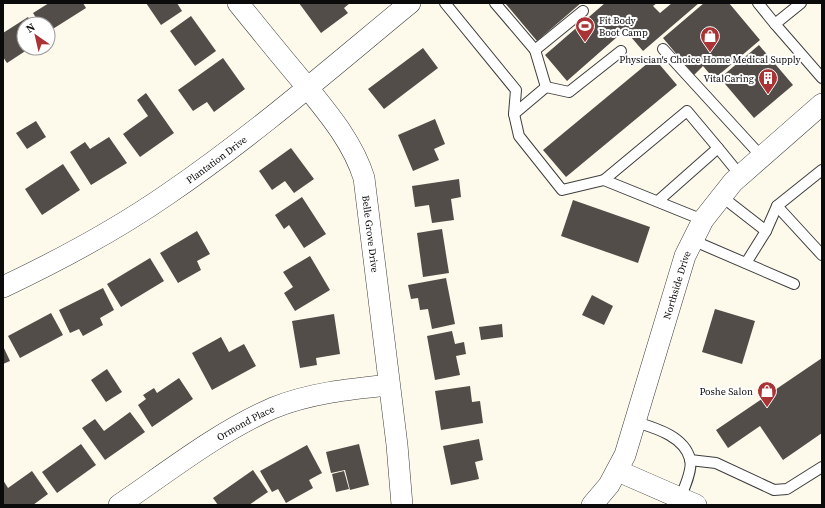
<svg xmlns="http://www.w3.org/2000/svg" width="825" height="508" viewBox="0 0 825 508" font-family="'Source Serif 4',serif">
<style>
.building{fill:#524d49}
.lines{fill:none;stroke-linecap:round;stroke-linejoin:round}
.lane-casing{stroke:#3e3e3e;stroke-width:12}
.street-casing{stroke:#3e3e3e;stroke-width:22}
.lane{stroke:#fff;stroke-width:10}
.street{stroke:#fff;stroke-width:21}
.labels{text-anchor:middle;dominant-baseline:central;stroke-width:4;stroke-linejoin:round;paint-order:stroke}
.poi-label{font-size:10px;fill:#0b0b0b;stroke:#fff;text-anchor:end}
.street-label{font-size:10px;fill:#0b0b0b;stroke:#fff}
</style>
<rect width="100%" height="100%" fill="#fdfaeb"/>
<g class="building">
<polygon points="49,3 83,3 86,8 48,32 48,24 40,24 33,13"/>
<polygon points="146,3 177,3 182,11 161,25"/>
<polygon points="299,3 350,3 344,8 348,13 321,33"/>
<polygon points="505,3 581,3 537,41"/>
<polygon points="605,3 657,3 653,6 660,13 672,3 699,3 643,51 625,30 567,81 545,55"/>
<polygon points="704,3 729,3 760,40 714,79 703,66 694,75 663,38"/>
<polygon points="191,16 216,51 195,66 170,31"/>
<polygon points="28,17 33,24 24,24 24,48 30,48 7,63 3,57 3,33"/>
<polygon points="759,45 793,85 754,118 720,78"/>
<polygon points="423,48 438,68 384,109 368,89"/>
<polygon points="223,58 245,89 214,112 207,102 193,111 178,90"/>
<polygon points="654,58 677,85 566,177 543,150"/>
<polygon points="146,93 174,133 140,157 123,134 148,116 137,100"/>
<polygon points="435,119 445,144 434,149 439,160 413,171 398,135"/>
<polygon points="36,121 46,137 27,149 16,133"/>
<polygon points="109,137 127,163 91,185 70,152 85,142 90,149"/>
<polygon points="291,148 314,179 294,193 285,181 272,190 259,171"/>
<polygon points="63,164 80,190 42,215 25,189"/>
<polygon points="459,179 461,197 451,199 454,220 432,223 429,205 415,207 412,186"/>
<polygon points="302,197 326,234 304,248 289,225 284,229 275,215"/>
<polygon points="573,200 650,227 638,263 561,236"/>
<polygon points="442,229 449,273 423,277 417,233"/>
<polygon points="197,231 210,254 197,261 201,270 178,283 160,253"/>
<polygon points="310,256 330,290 295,311 284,293 293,287 283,272"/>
<polygon points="150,258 164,281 121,307 107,284"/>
<polygon points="446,278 455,324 432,329 428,309 420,310 418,298 411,299 408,285"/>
<polygon points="103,288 114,310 100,318 103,325 83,336 79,329 70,333 59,310"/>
<polygon points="592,295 613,306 604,325 582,315"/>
<polygon points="715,309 755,321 742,364 702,352"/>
<polygon points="51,313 63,335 20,358 8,336"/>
<polygon points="334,314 340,354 316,358 317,365 300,368 292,321"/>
<polygon points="502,324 503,337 481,340 479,327"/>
<polygon points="452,331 455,344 464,342 466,354 456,356 460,375 435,380 427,336"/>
<polygon points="221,337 229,352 244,344 256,366 212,390 192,353"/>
<polygon points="3,346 10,361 3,364"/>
<polygon points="822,358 822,433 783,460 760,426 728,448 716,430"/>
<polygon points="107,369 122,392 106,402 91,380"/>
<polygon points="179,378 193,399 152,427 138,405 146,399 143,395 154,388 157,393"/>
<polygon points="470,386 472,402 480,401 483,423 441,430 435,391"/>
<polygon points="130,412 145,432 105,460 82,428 95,419 104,431"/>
<polygon points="479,439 483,460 475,462 479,479 451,485 443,446"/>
<polygon points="81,444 96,465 57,493 42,472"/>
<polygon points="359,444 369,485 350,490 345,470 331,473 326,452"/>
<polygon points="307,445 322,473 309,480 313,488 286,503 278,489 272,492 260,471"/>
<polygon points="253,470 268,492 249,505 218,505 213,498"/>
<polygon points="32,471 48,494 33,505 3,505 3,480 8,488"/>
<polygon points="344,471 349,489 336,492 332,474"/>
</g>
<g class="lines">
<g class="lane-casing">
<g id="lane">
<polyline points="445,3 516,90 514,114 519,136 562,190 604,180 703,220"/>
<polyline points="495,3 535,50 583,11"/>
<polyline points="758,3 775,24"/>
<polyline points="801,3 775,24 822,78"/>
<polyline points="663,49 761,156"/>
<polyline points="535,50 546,87"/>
<polyline points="546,87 569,92 621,51"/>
<polyline points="514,114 546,87"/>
<polyline points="718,148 740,175"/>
<polyline points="604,180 687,111 718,148 658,201"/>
<polyline points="721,196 766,231 746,263"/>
<polyline points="777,206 822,255"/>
<polyline points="766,231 777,206 822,170"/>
<polyline points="692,240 794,284"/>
<path d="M636 422C655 428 684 436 690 459 693 469 684 489 680 498"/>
<polyline points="690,460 716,463 774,490 787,489 822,467"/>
</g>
</g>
<g class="street-casing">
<g id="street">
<path id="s1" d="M238 3C259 29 280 55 302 81 326 111 352 140 364 178L397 445 402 505"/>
<path id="s2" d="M3 287C60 260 116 230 168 194 253 136 331 68 410 3"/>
<polyline points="618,471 696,505"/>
<path id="s3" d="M119 505C169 471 218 432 273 408 310 393 350 389 389 385"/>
<path id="s4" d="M592 505 609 485 625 455 685 256 703 220 733 182 822 104"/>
</g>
</g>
<use href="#lane" class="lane"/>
<use href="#street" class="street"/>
</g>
<defs>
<g id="stadium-pin" transform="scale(1)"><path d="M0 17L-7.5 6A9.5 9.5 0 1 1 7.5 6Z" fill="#aa3435" stroke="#fff"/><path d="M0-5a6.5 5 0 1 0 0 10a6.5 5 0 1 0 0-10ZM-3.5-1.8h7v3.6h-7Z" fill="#fff"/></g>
<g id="shop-pin" transform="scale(1)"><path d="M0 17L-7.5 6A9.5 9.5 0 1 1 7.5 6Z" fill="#aa3435" stroke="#fff"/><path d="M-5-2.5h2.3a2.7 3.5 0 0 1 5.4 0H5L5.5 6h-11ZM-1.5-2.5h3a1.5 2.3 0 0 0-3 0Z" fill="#fff"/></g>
<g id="building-pin" transform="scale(1)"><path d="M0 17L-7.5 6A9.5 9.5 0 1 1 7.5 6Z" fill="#aa3435" stroke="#fff"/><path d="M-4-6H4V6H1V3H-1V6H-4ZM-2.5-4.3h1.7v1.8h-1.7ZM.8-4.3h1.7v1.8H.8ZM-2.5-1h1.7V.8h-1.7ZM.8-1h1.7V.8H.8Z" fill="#fff"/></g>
</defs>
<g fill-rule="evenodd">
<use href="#stadium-pin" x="585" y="26"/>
<use href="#shop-pin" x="710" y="36"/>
<use href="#building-pin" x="768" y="78"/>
<use href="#shop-pin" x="767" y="391"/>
</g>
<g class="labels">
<g class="poi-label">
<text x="599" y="20" text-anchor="start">Fit Body<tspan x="599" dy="12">Boot Camp</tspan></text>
<text x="710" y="59" text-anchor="middle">Physician's Choice Home Medical Supply</text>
<text x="754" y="78">VitalCaring</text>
<text x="753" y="391">Poshe Salon</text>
</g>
<g class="street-label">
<text stroke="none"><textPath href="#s2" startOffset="249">Plantation Drive</textPath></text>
<text stroke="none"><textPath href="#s1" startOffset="273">Belle Grove Drive</textPath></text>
<text stroke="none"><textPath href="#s4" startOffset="238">Northside Drive</textPath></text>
<text stroke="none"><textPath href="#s3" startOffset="151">Ormond Place</textPath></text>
</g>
</g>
<rect width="825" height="508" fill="none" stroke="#0b0b0b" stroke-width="8"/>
<g transform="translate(36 36) rotate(326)"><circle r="19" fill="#ffffff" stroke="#9d9d9d"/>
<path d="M0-3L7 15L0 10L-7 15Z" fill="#aa3435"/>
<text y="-6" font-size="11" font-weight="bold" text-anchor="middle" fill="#0b0b0b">N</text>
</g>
</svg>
